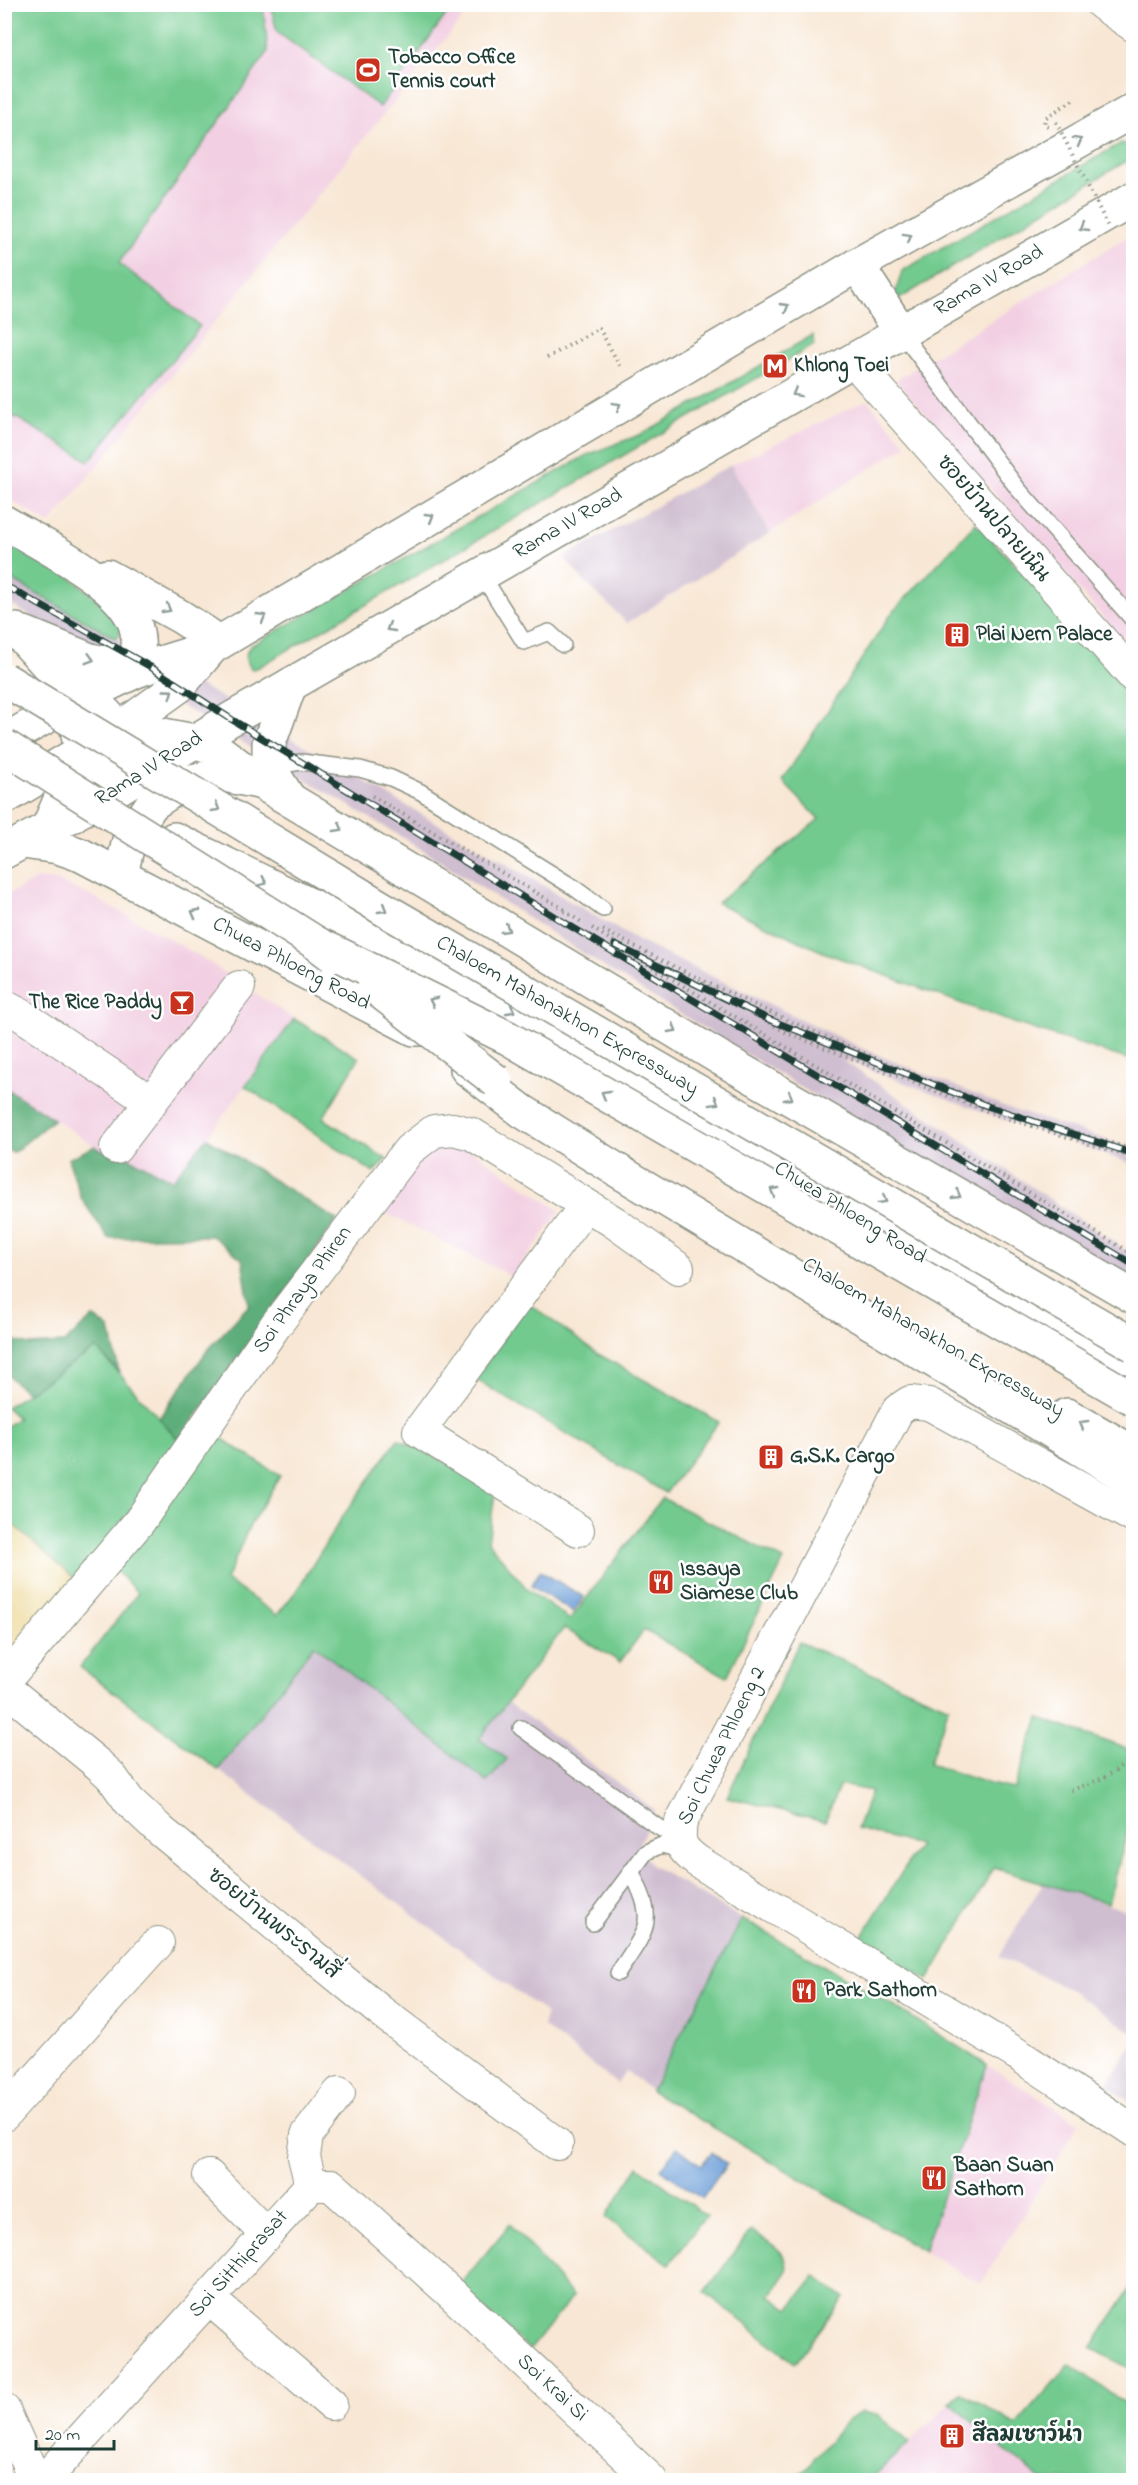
<svg xmlns="http://www.w3.org/2000/svg" width="1138" height="2485" viewBox="0 0 1138 2485" font-family="'Indie Flower','Playpen Sans Thai',sans-serif">
<style>
.built{fill:#f2cfe2}
.industrial{fill:#cfbdd0}
.green{fill:#72ca8f;stroke:#488462;stroke-width:1.5}
.forest{fill:#5dae7a;stroke:#3e7657;stroke-width:1.5}
.sand{fill:#eeda9e;stroke:#868c69;stroke-width:1.5}
.water{fill:#6d9fd8;stroke:#466e86;stroke-width:1.5}
.lines{fill:none;stroke-linecap:round;stroke-linejoin:round}
.service-casing{stroke:#8c9284;stroke-width:18}
.minor-casing{stroke:#8c9284;stroke-width:34}
.tertiary-casing{stroke:#8c9284;stroke-width:36}
.primary-casing{stroke:#8c9284;stroke-width:36}
.motorway-casing{stroke:#8c9284;stroke-width:36}
.path{stroke:#8c9284;stroke-width:4;stroke-dasharray:1.5 4.5;stroke-linecap:butt}
.service{stroke:#fff;stroke-width:15}
.minor{stroke:#fff;stroke-width:32}
.tertiary{stroke:#fff;stroke-width:33}
.primary{stroke:#fff;stroke-width:33}
.motorway{stroke:#fff;stroke-width:33}
.rail-casing{stroke:#1f3d34;stroke-width:7}
.rail{stroke:#fff;stroke-width:4.5;stroke-dasharray:14;stroke-linecap:butt}
.motorway-bridge-casing{stroke:#8c9284;stroke-width:36;stroke-linecap:butt}
.path-bridge{stroke:#8c9284;stroke-width:4;stroke-dasharray:1.5 4.5;stroke-linecap:butt}
.motorway-bridge{stroke:#fff;stroke-width:33}
.oneway{stroke:#8f9e9a}
.labels{text-anchor:middle;dominant-baseline:central;stroke-width:5;stroke-linejoin:round;paint-order:stroke}
.poi-label{font-size:21px;font-weight:bold;fill:#1f3d34;stroke:#fff;text-anchor:start}
.street-label{font-size:21px;fill:#1f3d34;stroke:#fff}
</style>
<rect width="100%" height="100%" fill="#fff"/>
<filter id="ink" filterUnits="userSpaceOnUse"><feTurbulence type="fractalNoise" baseFrequency=".0167" numOctaves="2"/><feDisplacementMap in="SourceGraphic" scale="12" xChannelSelector="R" yChannelSelector="G"/><feConvolveMatrix kernelMatrix="1 2 1 2 8 2 1 2 1" color-interpolation-filters="sRGB"/></filter>
<filter id="wash" filterUnits="userSpaceOnUse"><feTurbulence type="fractalNoise" baseFrequency=".008" numOctaves="4" result="noise"/><feDisplacementMap in="SourceGraphic" scale="24" xChannelSelector="R" yChannelSelector="G"/><feGaussianBlur stdDeviation="1.35" result="paint"/><feColorMatrix in="noise" values="0 0 0 0 0 0 0 0 0 0 0 0 0 0 0 0 0 1.4 0 .05"/><feComposite in="paint" operator="in"/></filter>
<g filter="url(#wash)">
<rect width="100%" height="100%" fill="#f8e7d4"/>
<g class="built">
<polygon points="4,5 473,5 50,524 5,497"/>
<polygon points="1133,233 1133,652 896,380"/>
<polygon points="867,400 907,445 770,533 731,465"/>
<polygon points="37,879 56,881 94,897 199,956 294,1019 207,1138 172,1180 130,1158 101,1150 5,1087 4,897"/>
<polygon points="449,1135 560,1211 513,1277 376,1208 416,1152"/>
<polygon points="742,1919 894,2006 1079,2123 981,2284 848,2208 651,2091"/>
<polygon points="950,2403 1042,2480 870,2480"/>
</g>
<g class="industrial">
<polygon points="731,465 770,533 627,623 582,579 564,557"/>
<polygon points="5,576 224,699 638,941 861,1048 1013,1110 1133,1148 1133,1164 1002,1119 841,1059 1133,1255 1133,1305 913,1156 604,967 412,843 5,601"/>
<polygon points="277,1615 479,1739 508,1703 655,1810 638,1846 651,1865 742,1919 651,2091 626,2071 617,2084 543,2026 546,2013 179,1741"/>
<polygon points="1043,1883 1133,1913 1133,2033 1071,1990 999,1956"/>
<polygon points="1133,2042 1133,2104 1107,2085"/>
</g>
<g class="green">
<polygon points="277,4 453,4 453,5 380,107 277,32 272,11"/>
<polygon points="16,5 263,5 268,52 119,263 200,326 89,461 14,416 5,429 4,20"/>
<polygon points="1121,143 1133,146 1133,157 896,301 895,294 902,271"/>
<path d="M813 335 814 345 257 668 251 669C244 660 244 656 250 646L587 455 642 434Z"/>
<polygon points="976,523 1133,692 1133,1061 1014,1023 823,952 717,903 819,819 782,781 891,614"/>
<polygon points="5,535 56,566 125,621 117,639 5,576"/>
<polygon points="294,1019 359,1058 323,1118 386,1159 374,1173 245,1086"/>
<polygon points="528,1303 598,1354 719,1422 666,1493 475,1379"/>
<polygon points="96,1348 179,1440 138,1502 75,1579 5,1518 5,1427 18,1418 6,1407"/>
<polygon points="210,1431 280,1476 249,1527 226,1580 277,1615 297,1590 343,1516 398,1439 496,1486 488,1542 528,1590 570,1620 662,1498 784,1560 727,1677 644,1630 620,1662 564,1628 479,1739 507,1759 487,1782 314,1645 218,1770 80,1667 138,1593 114,1569"/>
<polygon points="799,1642 949,1707 929,1764 990,1784 1014,1789 1039,1718 1128,1749 1133,1732 1133,1812 1108,1903 994,1868 928,1980 860,1939 919,1845 857,1829 871,1791 840,1785 825,1821 727,1797"/>
<polygon points="742,1919 894,2006 987,2065 924,2251 651,2091"/>
<polygon points="638,2166 706,2216 669,2264 606,2217"/>
<polygon points="510,2224 573,2296 530,2350 458,2287"/>
<path d="M751 2230C764 2240 791 2251 786 2271 784 2279 775 2288 770 2295L789 2309 815 2276 844 2298 795 2363 705 2292Z"/>
<polygon points="1133,2285 1133,2370 1091,2348"/>
<polygon points="1070,2364 1133,2409 1133,2480 1042,2480 950,2403 961,2392 1016,2425"/>
<polygon points="862,2412 877,2415 909,2442 870,2480 795,2480 849,2419"/>
</g>
<g class="forest">
<polygon points="4,1087 54,1119 14,1152 5,1150"/>
<polygon points="207,1138 337,1220 179,1440 159,1418 207,1351 249,1305 242,1259 212,1236 108,1238 81,1198 68,1159 95,1146 101,1150 130,1158 172,1180"/>
<polygon points="93,1317 110,1329 119,1372 96,1348 27,1393 5,1373 5,1338 29,1345 64,1343"/>
</g>
<polygon class="sand" points="5,1518 75,1579 5,1664"/>
<g class="water">
<polygon points="540,1571 584,1597 573,1612 531,1586"/>
<polygon points="677,2147 701,2165 712,2153 727,2164 702,2199 661,2169"/>
</g>
</g>
<g filter="url(#ink)">
<g class="lines">
<g class="service-casing">
<g id="service">
<polyline points="901,332 1018,489 1134,621"/>
<polyline points="482,575 524,642 549,632 563,645"/>
<polyline points="269,767 301,762 360,769 391,778 421,792 573,887 603,909"/>
<polyline points="521,1728 658,1827 679,1839"/>
<polyline points="593,1923 646,1852 662,1845 684,1851"/>
<path d="M618 1973C648 1928 657 1922 631 1871"/>
</g>
</g>
<g class="minor-casing">
<g id="minor">
<polyline points="1102,4 1134,26"/>
<polyline points="853,360 1134,677"/>
<polyline points="4,1006 23,1016 151,1102"/>
<polyline points="116,1148 239,987"/>
<path d="M1134 1517 929 1404 910 1402 898 1410 681 1822C678 1843 680 1848 697 1861L1017 2054 1134 2131"/>
<polyline points="578,1530 419,1431 586,1205"/>
<polyline points="4,1682 139,1522 275,1326 409,1150 434,1131 453,1129 472,1134 614,1222 678,1268"/>
<polyline points="4,1687 99,1765 111,1776 129,1801 161,1831 380,2011 557,2144"/>
<polyline points="4,2115 158,1943"/>
<polyline points="209,2176 266,2234"/>
<polyline points="311,2185 304,2157 307,2135 339,2093"/>
<polyline points="208,2298 331,2404"/>
<polyline points="4,2410 35,2480"/>
<polyline points="44,2480 311,2185 331,2185 453,2295 651,2480"/>
</g>
</g>
<g class="tertiary-casing">
<g id="tertiary">
<path d="M4 522C42 545 120 582 135 624 140 639 138 655 138 670"/>
<polyline points="107,576 181,617 219,642"/>
<polyline points="174,839 345,922 571,1041 943,1270 1134,1377"/>
<polyline points="23,842 58,847 81,855 414,1029 420,1029"/>
</g>
</g>
<g class="primary-casing">
<g id="primary">
<polyline points="857,265 901,332"/>
<polyline points="4,741 72,702 138,670 212,647 857,265 1134,110"/>
<polyline points="4,798 122,727 179,686 212,647"/>
<polyline points="4,852 96,802 231,719 1134,198"/>
</g>
</g>
<g class="motorway-casing">
<g id="motorway">
<polyline points="16,630 54,672 72,702 81,751 48,828"/>
<polyline points="24,633 90,660 138,670"/>
<polyline points="60,677 87,695 108,716 110,762 72,816"/>
<polyline points="122,727 194,741 215,748 262,783 720,1058 1134,1297"/>
<polyline points="288,797 269,767 269,743 290,685"/>
<polyline points="121,874 130,836 152,804 185,782 224,775 259,782"/>
<polyline points="467,1069 522,1111 620,1172 1134,1481"/>
<polyline points="1067,1415 1134,1453"/>
</g>
</g>
<g class="path">
<polyline points="1048,126 1044,124 1045,118 1073,100"/>
<polyline points="547,358 599,328 621,368"/>
<polyline points="372,796 567,911"/>
<polyline points="564,911 583,923"/>
<polyline points="592,928 662,973 1134,1255"/>
<path d="M603 930C738 1001 877 1062 1020 1115 1057 1128 1096 1138 1134 1150"/>
<polyline points="702,983 787,1033 997,1115 1134,1158"/>
<path d="M1071 1790C1096 1782 1117 1774 1134 1753"/>
</g>
<use href="#service" class="service"/>
<use href="#minor" class="minor"/>
<use href="#tertiary" class="tertiary"/>
<use href="#primary" class="primary"/>
<use href="#motorway" class="motorway"/>
<g class="rail-casing">
<g id="rail">
<polyline points="4,585 149,666 231,719 542,909 1134,1265"/>
<polyline points="615,945 768,1019 990,1107 1134,1154"/>
</g>
</g>
<use href="#rail" class="rail"/>
<g class="motorway-bridge-casing">
<g id="motorway-bridge">
<polyline points="4,679 392,914 1134,1345"/>
<polyline points="4,746 316,943 333,956"/>
<polyline points="316,943 508,1038 1134,1399"/>
<polyline points="374,987 496,1081"/>
</g>
</g>
<polyline class="path-bridge" points="1056,122 1109,228"/>
<use href="#motorway-bridge" class="motorway-bridge"/>
</g>
<defs><path id="oneway-chevron" d="M-2-3.5L2.5 0L-2 3.5" fill="none" stroke-width="1.6" stroke-linecap="round" stroke-linejoin="round" transform="scale(1.5)"/></defs>
<g class="oneway">
<use href="#oneway-chevron" transform="translate(1078 141) rotate(-29)"/>
<use href="#oneway-chevron" transform="translate(1083 227) rotate(150)"/>
<use href="#oneway-chevron" transform="translate(908 237) rotate(-29)"/>
<use href="#oneway-chevron" transform="translate(785 307) rotate(-30)"/>
<use href="#oneway-chevron" transform="translate(796 393) rotate(150)"/>
<use href="#oneway-chevron" transform="translate(617 406) rotate(-31)"/>
<use href="#oneway-chevron" transform="translate(430 517) rotate(-31)"/>
<use href="#oneway-chevron" transform="translate(167 609) rotate(30)"/>
<use href="#oneway-chevron" transform="translate(262 617) rotate(-31)"/>
<use href="#oneway-chevron" transform="translate(390 628) rotate(150)"/>
<use href="#oneway-chevron" transform="translate(90 659) rotate(16)"/>
<use href="#oneway-chevron" transform="translate(169 693) rotate(-36)"/>
<use href="#oneway-chevron" transform="translate(216 808) rotate(31)"/>
<use href="#oneway-chevron" transform="translate(339 828) rotate(31)"/>
<use href="#oneway-chevron" transform="translate(263 882) rotate(26)"/>
<use href="#oneway-chevron" transform="translate(383 909) rotate(31)"/>
<use href="#oneway-chevron" transform="translate(195 913) rotate(-152)"/>
<use href="#oneway-chevron" transform="translate(506 929) rotate(31)"/>
<use href="#oneway-chevron" transform="translate(433 1001) rotate(-154)"/>
<use href="#oneway-chevron" transform="translate(511 1010) rotate(28)"/>
<use href="#oneway-chevron" transform="translate(673 1029) rotate(31)"/>
<use href="#oneway-chevron" transform="translate(605 1094) rotate(-150)"/>
<use href="#oneway-chevron" transform="translate(789 1097) rotate(30)"/>
<use href="#oneway-chevron" transform="translate(715 1102) rotate(30)"/>
<use href="#oneway-chevron" transform="translate(774 1191) rotate(-150)"/>
<use href="#oneway-chevron" transform="translate(957 1195) rotate(30)"/>
<use href="#oneway-chevron" transform="translate(883 1200) rotate(30)"/>
<use href="#oneway-chevron" transform="translate(1083 1424) rotate(-150)"/>
</g>
</g>
<defs>
<g id="stadium-square" transform="scale(1.35)"><rect x="-9" y="-9" width="18" height="18" rx="4" fill="#c8321e" stroke="#fff"/><path d="M0-5a6.5 5 0 1 0 0 10a6.5 5 0 1 0 0-10ZM-3.5-1.8h7v3.6h-7Z" fill="#fff"/></g>
<g id="metro-square" transform="scale(1.35)"><rect x="-9" y="-9" width="18" height="18" rx="4" fill="#c8321e" stroke="#fff"/><path d="M-5.5 5V-5H-3L0 0L3-5H5.5V5H3V-.5L0 4L-3-.5V5Z" fill="#fff"/></g>
<g id="building-square" transform="scale(1.35)"><rect x="-9" y="-9" width="18" height="18" rx="4" fill="#c8321e" stroke="#fff"/><path d="M-4-6H4V6H1V3H-1V6H-4ZM-2.5-4.3h1.7v1.8h-1.7ZM.8-4.3h1.7v1.8H.8ZM-2.5-1h1.7V.8h-1.7ZM.8-1h1.7V.8H.8Z" fill="#fff"/></g>
<g id="bar-square" transform="scale(1.35)"><rect x="-9" y="-9" width="18" height="18" rx="4" fill="#c8321e" stroke="#fff"/><path d="M-6-5H6L.8 .8V4.5H3.5V6h-7V4.5H-.8V.8Z" fill="#fff"/></g>
<g id="restaurant-square" transform="scale(1.35)"><rect x="-9" y="-9" width="18" height="18" rx="4" fill="#c8321e" stroke="#fff"/><path d="M-5-6h1v4h1v-4h1v4h1v-4h1v5L-1.5 .5V6h-2V.5L-5-1ZM5-6V6H3V1.5H1.5Q1.5-4 5-6Z" fill="#fff"/></g>
</defs>
<g fill-rule="evenodd">
<use href="#stadium-square" x="368" y="70"/>
<use href="#metro-square" x="775" y="366"/>
<use href="#building-square" x="957" y="635"/>
<use href="#bar-square" x="182" y="1003"/>
<use href="#building-square" x="771" y="1457"/>
<use href="#restaurant-square" x="661" y="1582"/>
<use href="#restaurant-square" x="804" y="1991"/>
<use href="#restaurant-square" x="934" y="2178"/>
<use href="#building-square" x="952" y="2436"/>
</g>
<g class="labels">
<g class="poi-label">
<text x="388" y="58">Tobacco Office<tspan x="388" dy="24">Tennis court</tspan></text>
<text x="794" y="366">Khlong Toei</text>
<text x="976" y="635">Plai Nern Palace</text>
<text x="162" y="1003" text-anchor="end">The Rice Paddy</text>
<text x="790" y="1457">G.S.K. Cargo</text>
<text x="680" y="1570">Issaya<tspan x="680" dy="24">Siamese Club</tspan></text>
<text x="824" y="1991">Park Sathorn</text>
<text x="954" y="2166">Baan Suan<tspan x="954" dy="24">Sathorn</tspan></text>
<text x="972" y="2436">สีลมเซาว์น่า</text>
</g>
<g class="street-label">
<text transform="translate(989 281) rotate(-30)">Rama IV Road</text>
<text transform="translate(993 519) rotate(49)">ซอยบ้านปลายเนิน</text>
<text transform="translate(568 524) rotate(-30)">Rama IV Road</text>
<text transform="translate(149 769) rotate(-32)">Rama IV Road</text>
<text transform="translate(291 964) rotate(28)">Chuea Phloeng Road</text>
<text transform="translate(567 1016) rotate(30)">Chaloem Mahanakhon Expressway</text>
<text transform="translate(850 1213) rotate(32)">Chuea Phloeng Road</text>
<text transform="translate(303 1290) rotate(-54)">Soi Phraya Phiren</text>
<text transform="translate(933 1338) rotate(30)">Chaloem Mahanakhon Expressway</text>
<text transform="translate(722 1746) rotate(-64)">Soi Chuea Phloeng 2</text>
<text transform="translate(273 1924) rotate(39)">ซอยบ้านพระรามสี่</text>
<text transform="translate(239 2264) rotate(-48)">Soi Sitthiprasat</text>
<text transform="translate(552 2388) rotate(43)">Soi Krai Si</text>
</g>
</g>
<rect width="1138" height="2485" fill="none" stroke="#fff" stroke-width="24"/>
<path d="M36 2440v9h78v-9" fill="none" stroke="#1f3d34" stroke-width="3"/>
<text x="45" y="2440" font-size="18" fill="#1f3d34" stroke="#ffffff" stroke-width="4.5" paint-order="stroke">20 m</text>
</svg>
